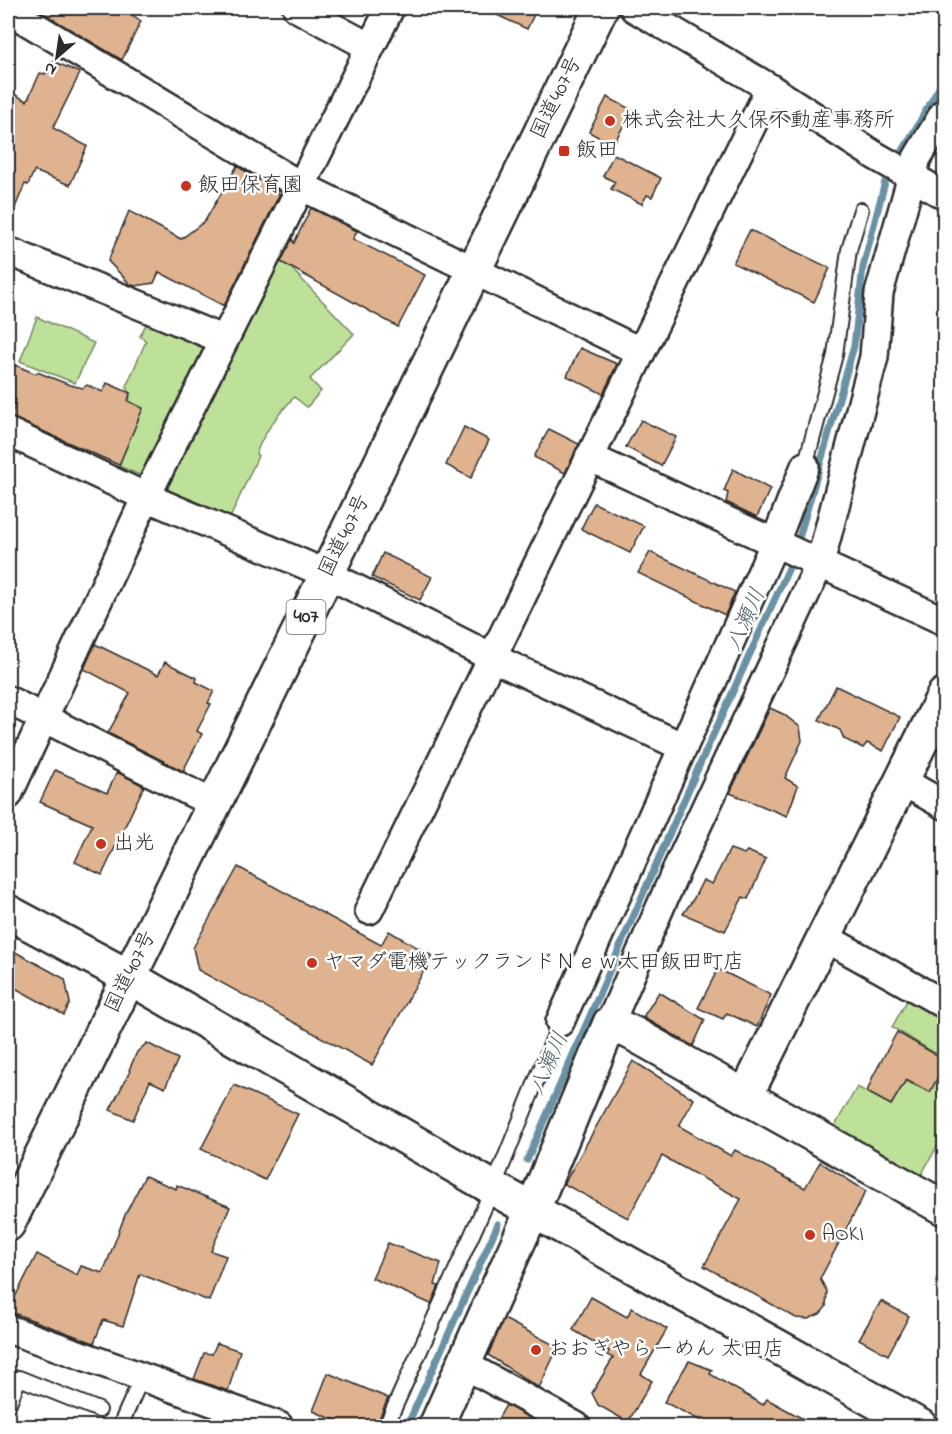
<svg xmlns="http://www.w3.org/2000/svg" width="952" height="1434" viewBox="0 0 952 1434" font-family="'Indie Flower','Klee One',sans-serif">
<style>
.green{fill:#bee19a;stroke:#748662;stroke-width:1.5}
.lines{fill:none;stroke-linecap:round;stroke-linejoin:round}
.stream{stroke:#6b92a5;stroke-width:7}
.building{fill:#dfb390;stroke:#2b2b2b;stroke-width:1.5}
.lane-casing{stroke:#2b2b2b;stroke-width:18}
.street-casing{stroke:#2b2b2b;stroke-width:32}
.secondary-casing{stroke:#2b2b2b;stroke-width:38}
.highway-casing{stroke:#2b2b2b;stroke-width:38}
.lane{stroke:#fff;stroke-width:14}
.street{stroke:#fff;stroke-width:27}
.secondary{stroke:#fff;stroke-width:33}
.highway{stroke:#fff;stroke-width:33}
.poi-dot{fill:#c8321e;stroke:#fff;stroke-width:2}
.labels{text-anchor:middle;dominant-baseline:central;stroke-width:5;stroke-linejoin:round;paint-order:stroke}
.shield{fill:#fff;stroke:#6b6b6b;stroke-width:1.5}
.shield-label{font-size:20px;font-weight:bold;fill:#2b2b2b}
.street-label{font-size:21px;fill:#2b2b2b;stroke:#fff}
.poi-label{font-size:21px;fill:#2b2b2b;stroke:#fff;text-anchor:start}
.water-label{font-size:22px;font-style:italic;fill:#4b5f68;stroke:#fff}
</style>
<rect width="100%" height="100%" fill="#fff"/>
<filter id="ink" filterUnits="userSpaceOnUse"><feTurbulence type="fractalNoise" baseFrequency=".0167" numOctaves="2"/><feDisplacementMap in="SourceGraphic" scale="12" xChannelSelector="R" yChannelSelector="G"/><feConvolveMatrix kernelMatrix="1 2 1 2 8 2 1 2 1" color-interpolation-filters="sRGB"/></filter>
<g filter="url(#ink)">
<g class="green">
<path d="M276 259 291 268 354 334 310 379 321 391 307 407 294 397C278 415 264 431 256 454L258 456 230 518 169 490 165 481Z"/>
<polygon points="37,317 94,343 75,383 20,361"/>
<polygon points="153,322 200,341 205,352 144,477 119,466 126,447 130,393 126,387 146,341 140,336 145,326"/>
<polygon points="910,995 944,1015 944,1059 892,1027"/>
<polygon points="944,1063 944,1134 920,1177 833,1129 857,1087 891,1105 905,1081 930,1092"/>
</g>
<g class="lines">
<g class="stream">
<polyline points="897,161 944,79"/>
<polyline points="797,545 854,346 863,267 885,182 892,171"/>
<polyline points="527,1160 695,775 793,559"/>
<polyline points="407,1426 498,1224"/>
</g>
</g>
<g class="building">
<polygon points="34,8 122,8 141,21 122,60"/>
<polygon points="482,8 537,8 527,29"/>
<polygon points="53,61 80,73 53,128 87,146 70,185 34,171 28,185 25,184 8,224 8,91 27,101 40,73 45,74"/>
<polygon points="607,97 632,110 613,145 589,132"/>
<polygon points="614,154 661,178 652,197 647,195 642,204 611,189 615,182 603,176"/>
<polygon points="237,166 278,191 279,195 224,306 159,272 154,283 135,286 130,284 108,261 129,211 181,239 205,221"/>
<polygon points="311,208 357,231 353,239 425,275 398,327 281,262 292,239 294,243"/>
<polygon points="750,230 830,268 814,302 733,263"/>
<polygon points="580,348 617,364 603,394 567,376"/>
<polygon points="8,362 36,374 37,372 70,385 83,388 87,385 103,392 107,383 130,393 128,401 143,408 119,465 11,417 16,400 8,396"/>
<polygon points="641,420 676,437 661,466 626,447"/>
<polygon points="464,427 489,440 471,478 446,465"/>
<polygon points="549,429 579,444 565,473 534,457"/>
<polygon points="733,469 770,489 757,517 726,502 728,493 724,491"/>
<polygon points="594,503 644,526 630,553 581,529"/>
<polygon points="650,552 735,592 725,615 638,573"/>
<polygon points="383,553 432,577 420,600 372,577"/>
<polygon points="95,644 158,675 165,662 197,678 196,682 214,691 208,703 211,704 197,731 202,734 183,771 108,733 130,693 84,669"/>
<polygon points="836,686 900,717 883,751 867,743 863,748 844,739 840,730 819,720"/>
<polygon points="770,708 783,714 800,727 802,741 785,778 798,786 787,816 730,793"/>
<polygon points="55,770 107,793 117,772 144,786 102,875 75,862 92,825 40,802"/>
<polygon points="730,849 744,854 747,851 766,859 748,899 743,897 725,931 683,914 694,898 703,880 712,884"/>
<polygon points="238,867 381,945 389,931 432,956 372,1065 198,970 193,948"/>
<polygon points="8,948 65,979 70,1003 64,1015 8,984"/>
<polygon points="718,969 771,995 757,1027 727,1013 723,1019 698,1008"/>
<polygon points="659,992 705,1020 693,1046 643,1017"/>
<polygon points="897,1032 945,1060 945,1063 930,1092 906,1080 891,1105 867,1092 873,1076"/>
<polygon points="147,1043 178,1059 165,1088 150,1081 133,1120 110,1110 130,1071 129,1070 137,1052"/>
<polygon points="633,1061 694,1099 679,1126 731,1156 735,1150 805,1188 820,1162 866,1191 820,1279 827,1291 826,1307 820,1314 808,1319 796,1318 704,1266 741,1199 662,1156 628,1218 564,1184"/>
<polygon points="234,1085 298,1114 265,1180 201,1149"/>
<polygon points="145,1176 176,1189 177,1185 230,1207 211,1251 226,1256 209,1301 140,1274 123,1326 103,1320 94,1343 8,1311 37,1254 77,1275 81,1266 103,1273 125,1215"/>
<polygon points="388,1243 441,1263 435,1285 439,1286 431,1304 372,1278"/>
<polygon points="591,1297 627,1317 632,1308 667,1329 641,1374 652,1381 628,1422 598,1405 592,1393 613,1358 607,1355 609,1351 573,1330"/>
<polygon points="881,1301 909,1316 888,1355 859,1339"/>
<polygon points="504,1319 558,1347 539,1388 488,1355"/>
<polygon points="217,1343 240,1351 228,1391 194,1379 204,1353 212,1354"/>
<polygon points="689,1361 712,1370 710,1374 763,1405 767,1399 816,1426 711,1426 664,1402"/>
<polygon points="328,1373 388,1398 376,1426 349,1426 313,1411"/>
<polygon points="506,1405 544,1426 494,1426"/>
</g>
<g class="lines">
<g class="lane-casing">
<g id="lane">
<polyline points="805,466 835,355 849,250 861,210"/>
<polyline points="8,1405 19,1378 99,1410"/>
<polyline points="120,1426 142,1377"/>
<polyline points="386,1426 493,1188 560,1022"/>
</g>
</g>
<g class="street-casing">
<g id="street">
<polyline points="297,8 370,47"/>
<polyline points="634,8 770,88 874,155 944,195"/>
<polyline points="8,10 301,186 641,352"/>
<polyline points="8,251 224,340"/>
<polyline points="8,432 146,497 327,574 493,658 683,747"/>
<polyline points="589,457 944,621"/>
<polyline points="8,700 214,804"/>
<polyline points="902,781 944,805"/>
<polyline points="8,795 146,497 390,8"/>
<polyline points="369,910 770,88"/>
<polyline points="824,937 944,1004"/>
<polyline points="560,1022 775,542 805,466"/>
<polyline points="610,1023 675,873 820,563 874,357 879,293 917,158 944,113"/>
<polyline points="8,1329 279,1426"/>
<polyline points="465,1365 576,1426"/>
</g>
</g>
<g class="secondary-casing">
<g id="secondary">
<polyline points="8,912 129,977 493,1188 920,1426"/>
<polyline points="745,1097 944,695"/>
<polyline points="436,1426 533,1209 610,1023 632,1033 944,1208"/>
</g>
</g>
<g class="highway-casing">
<polyline id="highway" points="8,1224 327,574 601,8"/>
</g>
<use href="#lane" class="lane"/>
<use href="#street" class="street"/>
<use href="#secondary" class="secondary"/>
<use href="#highway" class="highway"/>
</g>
</g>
<g class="poi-dot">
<circle cx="610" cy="121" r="6"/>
<rect x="558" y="145" width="12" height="12" rx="3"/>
<circle cx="186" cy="186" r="6"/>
<circle cx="101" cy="844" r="6"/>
<circle cx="312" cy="963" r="6"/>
<circle cx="810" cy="1235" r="6"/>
<circle cx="536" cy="1350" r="6"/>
</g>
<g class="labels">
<rect class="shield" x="286.5" y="600" width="39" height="34" rx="4.5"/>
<g class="shield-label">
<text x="306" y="617">407</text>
</g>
<g class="street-label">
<text transform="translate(557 98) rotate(-64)">国道407号</text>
<text transform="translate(345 536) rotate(-64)">国道407号</text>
<text transform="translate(131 972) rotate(-64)">国道407号</text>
</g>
<g class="poi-label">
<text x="622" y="121">株式会社大久保不動産事務所</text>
<text x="576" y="151">飯田</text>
<text x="198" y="186">飯田保育園</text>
<text x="113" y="844">出光</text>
<text x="324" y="963">ヤマダ電機テックランドＮｅｗ太田飯田町店</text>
<text x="822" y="1235">AOKI</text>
<text x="548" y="1350">おおぎやらーめん 太田店</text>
</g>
<g class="water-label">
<text transform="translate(747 620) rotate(-66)">八瀬川</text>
<text transform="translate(550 1064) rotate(-66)">八瀬川</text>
</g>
</g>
<rect width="952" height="1434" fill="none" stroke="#fff" stroke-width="30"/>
<rect x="15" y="15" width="922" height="1404" fill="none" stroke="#2b2b2b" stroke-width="2" filter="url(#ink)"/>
<g transform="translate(57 57) rotate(209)" stroke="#ffffff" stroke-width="4.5" paint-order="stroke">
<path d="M0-4.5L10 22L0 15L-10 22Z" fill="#2b2b2b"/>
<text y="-9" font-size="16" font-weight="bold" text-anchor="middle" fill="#2b2b2b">N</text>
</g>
</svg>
